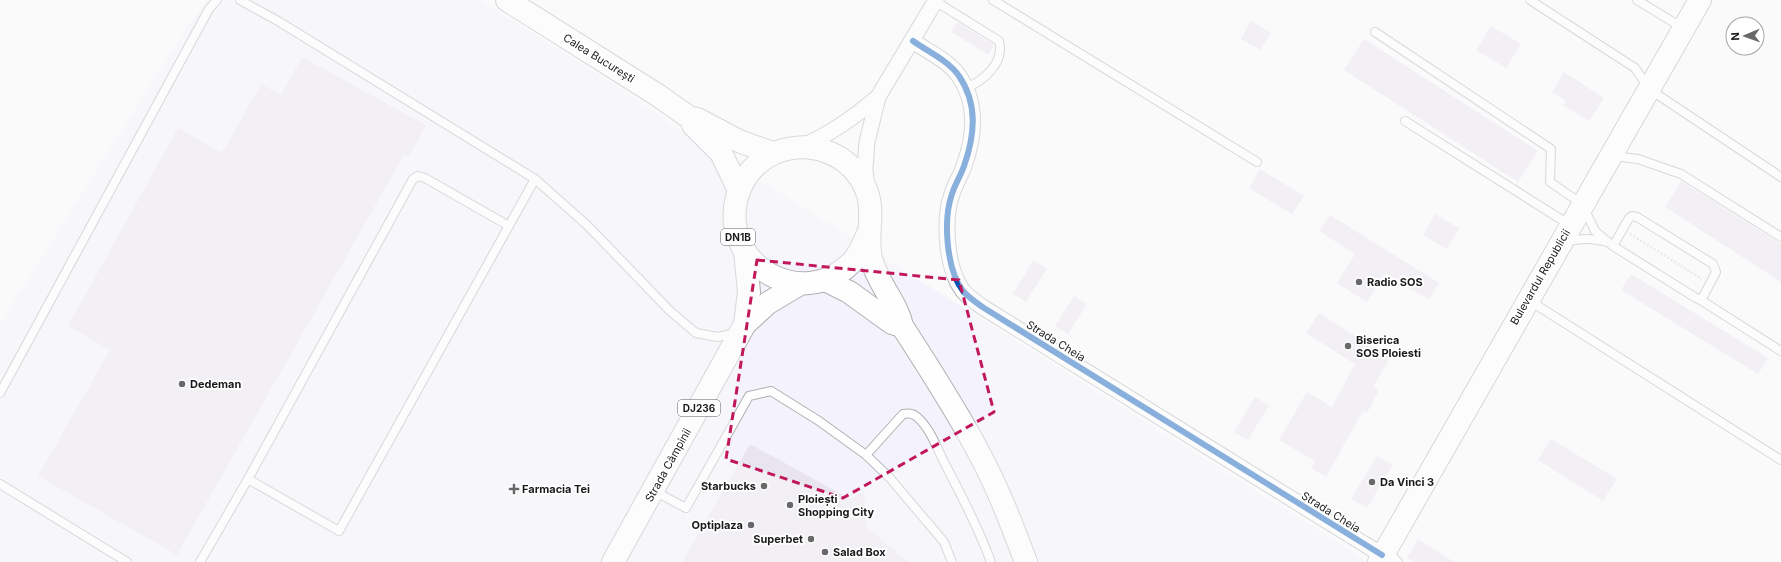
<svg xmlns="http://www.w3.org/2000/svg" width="1781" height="562" viewBox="0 0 1781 562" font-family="Inter,sans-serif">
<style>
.commercial{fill:#f4f3fd}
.building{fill:#e9e5ef}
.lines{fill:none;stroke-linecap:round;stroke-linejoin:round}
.service-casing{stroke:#b0b0b0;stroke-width:10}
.minor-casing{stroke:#b0b0b0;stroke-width:17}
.primary-casing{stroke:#b0b0b0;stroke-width:24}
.path{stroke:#d9d9da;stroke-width:2.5;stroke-dasharray:2 2;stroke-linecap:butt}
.service{stroke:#fefefe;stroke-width:8}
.minor{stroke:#fefefe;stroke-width:15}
.primary{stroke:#fefefe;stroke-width:22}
.cycleway-casing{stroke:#fff;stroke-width:8}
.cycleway{stroke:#0057b8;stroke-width:6}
.marked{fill:none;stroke:#c2185b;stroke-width:3;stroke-dasharray:8 5;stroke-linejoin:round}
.poi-dot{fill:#69696a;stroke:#fff;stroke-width:1.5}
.labels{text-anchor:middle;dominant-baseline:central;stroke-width:3.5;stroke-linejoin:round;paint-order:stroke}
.shield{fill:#fff;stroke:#5f5f60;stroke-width:1}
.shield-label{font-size:10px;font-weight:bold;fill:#1b1b1c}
.street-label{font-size:11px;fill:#1b1b1c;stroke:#fff}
.poi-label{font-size:11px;font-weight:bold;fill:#1b1b1c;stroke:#fff;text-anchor:start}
</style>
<rect width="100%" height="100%" fill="#fafafa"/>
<polygon class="commercial" points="207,0 480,0 626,92 701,146 777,191 1369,562 0,562 0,324 185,30"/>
<g class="building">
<polygon points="1251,21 1271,33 1260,50 1241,39"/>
<polygon points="957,22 994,45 989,55 951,32"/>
<polygon points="1491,26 1521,44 1506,68 1476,50"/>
<polygon points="1364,39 1538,151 1518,182 1344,70"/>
<polygon points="302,57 426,125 408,158 404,155 177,555 38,476 110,350 68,326 178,128 222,153 261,84 281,95"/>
<polygon points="1564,72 1604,98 1589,121 1563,105 1566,101 1552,92"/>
<polygon points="1260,169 1304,196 1292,214 1249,188"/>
<polygon points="1681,181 1781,244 1781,282 1665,207"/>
<polygon points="1435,214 1459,228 1447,249 1423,235"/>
<polygon points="1330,215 1439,283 1429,300 1385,273 1367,302 1337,283 1355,254 1319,231"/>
<polygon points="1033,260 1047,269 1026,302 1013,294"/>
<polygon points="1631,274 1768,358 1758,374 1621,290"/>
<polygon points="1074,296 1087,304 1068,334 1055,326"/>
<polygon points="1319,313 1390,358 1373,387 1379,390 1367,413 1363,411 1326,477 1311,468 1315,461 1279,440 1307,392 1332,407 1355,364 1306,333"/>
<polygon points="1255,397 1269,405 1248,440 1234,432"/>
<polygon points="1551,439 1617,479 1603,501 1538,460"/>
<polygon points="750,444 850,499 864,491 866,526 908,562 682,562"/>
<polygon points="1377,456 1393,465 1367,508 1351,499"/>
<polygon points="1418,539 1454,562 1414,562 1407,558"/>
</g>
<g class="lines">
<g class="service-casing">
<g id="service">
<polyline points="240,0 278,21 535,179 587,225 670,311 696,333 718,337 736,333"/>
<polyline points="993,0 1257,162"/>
<polyline points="1530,0 1635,68 1649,89 1781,177"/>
<polyline points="1637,0 1683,28"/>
<path d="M935 1 999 41C1005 63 983 81 966 88"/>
<polyline points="1375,32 1551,149 1550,182 1582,204 1595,231 1613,246 1696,298 1699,299 1703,297 1716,272 1713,264 1637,217 1632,216 1629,218 1613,246"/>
<polyline points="1405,121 1570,225"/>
<polyline points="1613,156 1638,159 1681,174 1781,237"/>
<path d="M1565 242C1581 238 1591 238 1607 242"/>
<polyline points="1699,299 1781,351"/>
<polyline points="1530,301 1781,460"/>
<polyline points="0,393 209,9 217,0"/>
<path d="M866 455 903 414C909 413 913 413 917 417 930 428 937 448 944 462 961 495 978 527 991 562"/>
<polyline points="248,479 413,179 418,176 425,178 509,226"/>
<polyline points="0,484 127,562"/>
<polyline points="654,491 686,508 749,396 771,391 819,421 866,455 889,477 944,542 952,562"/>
<polyline points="1387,551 1398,562"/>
<polyline points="200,562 248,479 339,531 535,179"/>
</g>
</g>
<g class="minor-casing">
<g id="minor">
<path d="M913 41C927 51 949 61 959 76 978 104 975 135 964 166 961 175 955 184 952 194 943 219 946 269 963 291 969 298 977 303 984 308L1382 555"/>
<path d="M802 146C831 134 854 117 878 97"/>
<polyline points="867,188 865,169 867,142 878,97 936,0"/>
</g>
</g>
<g class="primary-casing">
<g id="primary">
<polyline points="507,0 659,96 690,118 697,119 741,142 773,153"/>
<polyline points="693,125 721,153 739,190"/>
<path d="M868 233C864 243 860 254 852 262 803 313 719 265 737 197 742 180 752 166 767 157 804 135 855 152 868 195 874 215 866 237 871 258 877 283 897 302 902 326 929 368 956 409 979 453 998 488 1012 525 1026 562"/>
<polyline points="745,251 749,292 745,324"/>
<polyline points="825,280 849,292 892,323 902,326"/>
<polyline points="613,562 745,324 768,303 800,284"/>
<polyline points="1379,562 1700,0"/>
</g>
</g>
<polyline class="path" points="1630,234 1702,279"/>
<use href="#service" class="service"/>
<use href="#minor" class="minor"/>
<use href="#primary" class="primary"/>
<g class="cycleway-casing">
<path id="cycleway" d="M913 41C927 51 949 61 959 76 978 104 975 135 964 166 961 175 955 184 952 194 943 219 946 269 963 291 969 298 977 303 984 308L1382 555"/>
</g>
<use href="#cycleway" class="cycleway"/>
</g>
<path d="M0 0H1781V562H0ZM757 260 959 280 994 412 843 498 726 459Z" fill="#fafafa" fill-opacity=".55" fill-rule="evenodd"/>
<path class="marked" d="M757 260 959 280 994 412 843 498 726 459Z"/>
<g class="poi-dot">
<circle cx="1359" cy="282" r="4"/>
<circle cx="1348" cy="346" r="4"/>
<circle cx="182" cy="384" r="4"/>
<circle cx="1372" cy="482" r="4"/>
<circle cx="764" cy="486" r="4"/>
<path d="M512 483h4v4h4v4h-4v4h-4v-4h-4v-4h4z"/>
<circle cx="790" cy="505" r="4"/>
<circle cx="751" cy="525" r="4"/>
<circle cx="811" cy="539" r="4"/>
<circle cx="825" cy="552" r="4"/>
</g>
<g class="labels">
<g class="shield">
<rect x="721" y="229" width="34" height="16" rx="3"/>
<rect x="678" y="400" width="42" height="16" rx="3"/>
</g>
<g class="shield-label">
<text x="738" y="237">DN1B</text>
<text x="699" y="408">DJ236</text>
</g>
<g class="street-label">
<text transform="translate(599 58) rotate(32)">Calea București</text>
<text transform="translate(1540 277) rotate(-60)">Bulevardul Republicii</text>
<text transform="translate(1056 341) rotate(32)">Strada Cheia</text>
<text transform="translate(668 465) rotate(-61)">Strada Câmpinii</text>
<text transform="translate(1331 512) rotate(32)">Strada Cheia</text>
</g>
<g class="poi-label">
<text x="1367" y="282">Radio SOS</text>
<text x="1356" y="340">Biserica<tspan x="1356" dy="13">SOS Ploiesti</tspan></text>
<text x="190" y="384">Dedeman</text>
<text x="1380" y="482">Da Vinci 3</text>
<text x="756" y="486" text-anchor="end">Starbucks</text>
<text x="522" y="489">Farmacia Tei</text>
<text x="798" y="499">Ploiești<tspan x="798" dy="13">Shopping City</tspan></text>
<text x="743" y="525" text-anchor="end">Optiplaza</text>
<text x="803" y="539" text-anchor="end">Superbet</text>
<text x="833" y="552">Salad Box</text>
</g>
</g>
<g transform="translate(1745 36) rotate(268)"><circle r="19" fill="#ffffff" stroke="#a4a4a4"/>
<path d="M0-3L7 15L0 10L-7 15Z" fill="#69696a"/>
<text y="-6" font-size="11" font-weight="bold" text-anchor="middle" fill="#1b1b1c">N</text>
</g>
</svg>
